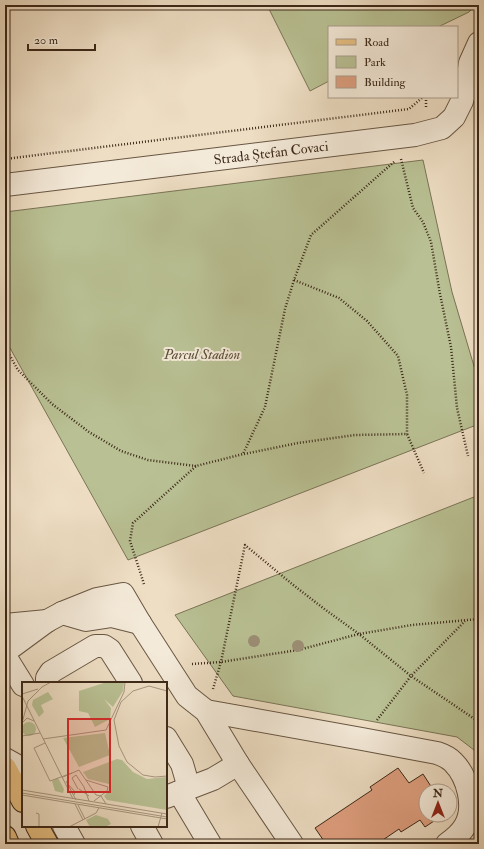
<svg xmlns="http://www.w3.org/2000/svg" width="484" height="849" viewBox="0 0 484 849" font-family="'IM FELL Double Pica',serif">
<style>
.green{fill:#b9c194;stroke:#7a7456}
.building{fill:#df9f7f;stroke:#3c2818}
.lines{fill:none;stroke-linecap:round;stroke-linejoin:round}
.minor-casing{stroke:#685643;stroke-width:24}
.major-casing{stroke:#3c2818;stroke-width:24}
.path{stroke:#3c2818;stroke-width:2.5;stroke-dasharray:1 2;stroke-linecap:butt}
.minor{stroke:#f4ead9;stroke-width:22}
.major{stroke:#e7bf82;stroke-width:22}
.tree{fill:#9d8f76}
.labels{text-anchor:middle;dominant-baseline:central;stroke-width:4;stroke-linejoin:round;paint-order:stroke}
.street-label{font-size:14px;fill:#3c2818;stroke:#f4ead9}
.park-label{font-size:14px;font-style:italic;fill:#5b4e37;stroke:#f4ead9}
.inset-road{fill:none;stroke:#a7957f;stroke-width:1}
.view{fill:#d62828;fill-opacity:0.15;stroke:#d62828;stroke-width:2}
.inset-edge{fill:none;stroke:#3c2818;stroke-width:2}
</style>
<rect width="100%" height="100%" fill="#eedec4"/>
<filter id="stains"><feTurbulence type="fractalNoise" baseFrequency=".005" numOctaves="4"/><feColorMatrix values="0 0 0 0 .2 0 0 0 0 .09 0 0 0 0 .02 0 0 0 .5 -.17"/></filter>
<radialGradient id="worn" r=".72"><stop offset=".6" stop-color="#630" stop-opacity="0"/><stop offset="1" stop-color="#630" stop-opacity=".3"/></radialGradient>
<g class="green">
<polygon points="267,5 476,5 469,12 438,27 329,27 329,81 310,91"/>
<polygon points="423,160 452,292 479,383 479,424 128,560 5,339 5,212"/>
<polygon points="479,495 479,759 474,750 457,737 233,696 175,615"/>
</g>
<polygon class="building" points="398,768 409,783 423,774 434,791 426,791 426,815 443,815 425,827 420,820 401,832 399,829 377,844 326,844 315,828 372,790 370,787"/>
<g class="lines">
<g class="minor-casing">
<g id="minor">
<polyline points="5,185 415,135 442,128 454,117 462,101 466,87 470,63 479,43"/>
<polyline points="62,613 86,620 112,616 140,623"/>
<polyline points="5,625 47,621"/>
<polyline points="5,650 13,646 47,621 62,613 97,599 123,594 140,623 187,696 206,711 238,764 292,844"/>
<polyline points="5,656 23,685"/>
<polyline points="47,683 47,678 51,672 95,646 104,646 110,650 131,683"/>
<path d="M206 711 362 739 437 753C443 755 449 758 453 762 468 777 476 807 465 826 461 833 454 839 447 844"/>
<polyline points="166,738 182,764 189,788"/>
<polyline points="5,759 23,769"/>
<polyline points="179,792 210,844"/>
<polyline points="166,797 213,779 238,764"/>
<polyline points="64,826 74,844"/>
<polyline points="142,826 152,844"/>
</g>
</g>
<g class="major-casing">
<g id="major">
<polyline points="5,768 23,801"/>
<polyline points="37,826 47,844"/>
<polyline points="5,837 8,844"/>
</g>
</g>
<g class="path">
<polyline points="426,97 426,108"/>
<polyline points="5,159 409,109 423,97"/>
<polyline points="401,159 413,208 423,222 431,242 440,294 451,347 457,408 468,456"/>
<polyline points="294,280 339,298 367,321 398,356 407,395 407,434"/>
<polyline points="5,347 18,370 52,404 89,432 121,451 148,460 196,466"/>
<polyline points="244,454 298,443 355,435 407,434 424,473"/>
<polyline points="144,584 130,541 133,523 196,466 243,454 265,407 285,309 294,280 311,235 395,161"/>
<polyline points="192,664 221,662 298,650 359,634 412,625 479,619"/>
<polyline points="213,689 221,662 245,545 292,584 323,608 359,634 411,676 479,722"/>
<polyline points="377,720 411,676 465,621"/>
</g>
<use href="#minor" class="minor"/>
<use href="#major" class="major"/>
</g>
<g class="tree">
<circle cx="254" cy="641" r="6"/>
<circle cx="298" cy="646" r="6"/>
</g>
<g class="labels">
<g class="street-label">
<text transform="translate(271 153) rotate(-7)">Strada Ștefan Covaci</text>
</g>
<g class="park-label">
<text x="202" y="354">Parcul Stadion</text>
</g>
</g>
<g transform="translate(22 682)">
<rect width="145" height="145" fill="#eedec4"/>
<path d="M85 0H102L101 9 91 25 82 17 89 26 88 37 73 45 66 31 57 29V9ZM26 10 31 17 19 23 22 30 17 35 10 23 11 18ZM0 47a7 7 0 1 1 14 0a7 7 0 1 1-14 0ZM83 51 88 73 57 85 41 56ZM95 77 100 78 111 90 125 97 145 95V128L85 118 82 114 88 107 87 102 66 97 61 90ZM36 96 42 107 41 111 33 109 30 99ZM74 133 86 137 89 142 83 145H68L64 138Z" fill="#b9c194"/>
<path class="inset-road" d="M145 9 127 4 111 9 99 20 92 38 97 64 105 80 121 93 133 95 145 94M0 12 16 7M0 14 51 117M1 40 5 36 12 39M0 41 6 19 20 5 29 0M0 54 18 51M21 57 84 48 102 10 103 0M23 61 12 66 28 99 50 91M41 95 57 88 74 113 79 114 84 122M64 98 86 105 85 109 72 119M44 99 54 118M46 102 53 110 52 113M62 105 67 119M56 107 50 96 54 93 62 105M57 107 67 114M0 108 145 132M0 111 145 135M0 113 145 137M53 122 61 138M56 123 63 137M14 131 17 132V145M47 145 74 131 77 126M136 145 140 131"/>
<path class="view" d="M46 37H88V110H46Z"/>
<rect width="145" height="145" class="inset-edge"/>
</g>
<rect width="484" height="849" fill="none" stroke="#eedec4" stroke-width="20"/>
<rect x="6" y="6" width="472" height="837" fill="none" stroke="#3c2818" stroke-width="2"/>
<rect x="10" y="10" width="464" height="829" fill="none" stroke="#3c2818"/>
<rect x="328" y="26" width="130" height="72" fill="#f4ead9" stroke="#aa9c8c"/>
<rect x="336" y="39" width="20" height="6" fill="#e7bf82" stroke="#aa9c8c"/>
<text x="364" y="46" font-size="12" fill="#3c2818">Road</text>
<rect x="336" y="56" width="20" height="12" fill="#b9c194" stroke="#aa9c8c"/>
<text x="364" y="66" font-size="12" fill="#3c2818">Park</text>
<rect x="336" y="76" width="20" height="12" fill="#df9f7f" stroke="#aa9c8c"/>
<text x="364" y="86" font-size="12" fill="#3c2818">Building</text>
<g transform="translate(438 803)"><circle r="19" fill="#f4ead9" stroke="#aa9c8c"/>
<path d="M0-3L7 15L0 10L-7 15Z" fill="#8f2418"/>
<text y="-6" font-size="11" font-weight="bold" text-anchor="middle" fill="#3c2818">N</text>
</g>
<path d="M28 44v6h67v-6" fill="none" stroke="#3c2818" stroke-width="2"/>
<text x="34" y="44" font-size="12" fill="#3c2818" stroke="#f4ead9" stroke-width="3" paint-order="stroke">20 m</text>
<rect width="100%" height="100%" filter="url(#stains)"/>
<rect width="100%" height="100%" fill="url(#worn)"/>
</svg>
